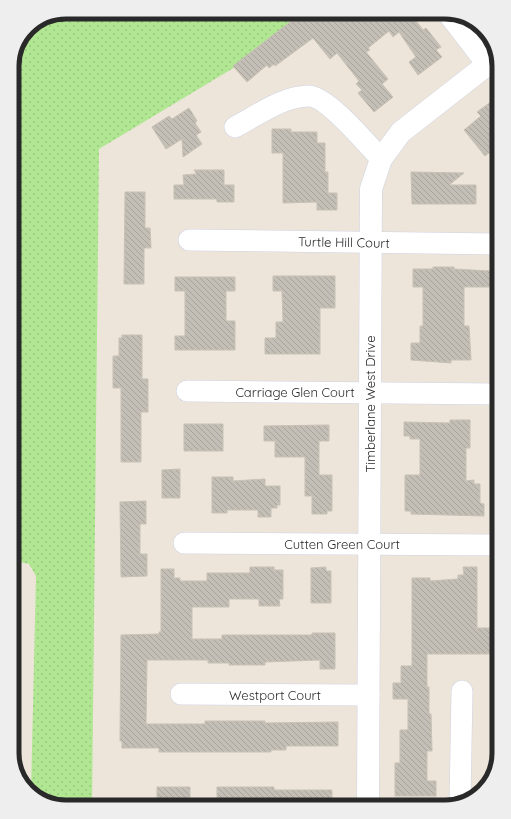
<svg xmlns="http://www.w3.org/2000/svg" width="511" height="819" viewBox="0 0 511 819" font-family="Quicksand,sans-serif">
  <style>
    .grass { fill: url(#grass-dots) }
    .building { fill: url(#building-back-hatch); stroke: #c8c1b4 }
    .lines { fill: none; stroke-linecap: round; stroke-linejoin: round }
    .minor-casing { stroke: #cfd3e3; stroke-width: 22 }
    .tertiary-casing { stroke: #cfd3e3; stroke-width: 23 }
    .minor { stroke: #fff; stroke-width: 21 }
    .tertiary { stroke: #fff; stroke-width: 22 }
    .labels { text-anchor: middle; dominant-baseline: central; stroke-width: 3; stroke-linejoin: round; paint-order: stroke }
    .street-label { font-size: 13px; fill: #292929; stroke: #fff }
    .rim { fill: none; stroke: #292929; stroke-width: 5 }
  </style>
  <defs>
    <pattern id="grass-dots" width="8" height="8" patternUnits="userSpaceOnUse"><rect width="8" height="8" fill="#b1e793"/><path d="M2 2h.1M6 6h.1" fill="none" stroke="#98c67f" stroke-width="1.8" stroke-linecap="round"/></pattern>
    <pattern id="building-back-hatch" width="6" height="6" patternUnits="userSpaceOnUse"><rect width="6" height="6" fill="#c4bfb6"/><path d="M-1 5l2 2M0 0l6 6M5-1l2 2" fill="none" stroke="#a8a49c"/></pattern>
  </defs>
  <rect width="100%" height="100%" fill="#ede4da"/>
  <path class="grass" d="M 66,12 L 308,12 L 255,55 L 99,149 L 92,807 C 72,807 46,809 31,792 L 36,576 L 29,564 L 12,560 L 12,63 L 28,28 Z"/>
  <path class="building" d="M 303,12 L 409,12 L 423,30 L 426,28 L 441,47 L 436,50 L 442,57 L 418,75 L 409,62 L 416,57 L 399,32 L 393,37 L 389,31 L 368,48 L 370,50 L 366,52 L 388,79 L 382,84 L 393,97 L 374,112 L 358,93 L 362,90 L 356,84 L 359,81 L 337,53 L 330,59 L 313,38 L 275,66 L 274,64 L 269,68 L 267,65 L 247,82 L 233,66 Z
    M 499,96 L 499,145 L 485,156 L 464,130 L 481,116 L 477,112 Z
    M 189,108 L 197,121 L 195,123 L 201,132 L 196,135 L 202,144 L 183,157 L 182,139 L 166,149 L 152,127 L 169,116 L 172,119 Z
    M 272,129 L 291,129 L 291,132 L 317,132 L 317,143 L 325,143 L 325,172 L 328,172 L 328,193 L 337,193 L 337,210 L 317,210 L 317,202 L 283,203 L 283,153 L 272,153 Z
    M 194,170 L 224,170 L 224,185 L 234,185 L 234,202 L 217,202 L 217,199 L 174,199 L 174,185 L 184,185 L 183,175 L 197,174 Z
    M 411,172 L 464,173 L 449,185 L 476,185 L 476,204 L 412,204 Z
    M 125,192 L 145,192 L 145,228 L 150,228 L 151,248 L 144,248 L 144,284 L 124,284 Z
    M 433,267 L 454,267 L 454,269 L 490,271 L 490,287 L 464,287 L 464,326 L 469,326 L 471,360 L 451,360 L 451,363 L 411,360 L 411,343 L 420,343 L 420,326 L 423,326 L 423,287 L 413,287 L 413,269 L 433,269 Z
    M 273,276 L 335,276 L 335,308 L 320,308 L 320,354 L 265,354 L 265,338 L 276,338 L 276,322 L 283,322 L 282,291 L 273,291 Z
    M 175,277 L 235,277 L 235,291 L 226,291 L 226,321 L 235,321 L 235,350 L 175,350 L 175,336 L 185,336 L 185,291 L 175,291 Z
    M 122,335 L 142,335 L 142,379 L 148,379 L 148,412 L 141,412 L 141,462 L 121,462 L 121,388 L 113,388 L 113,356 L 119,356 L 119,338 L 122,338 Z
    M 450,420 L 470,420 L 470,448 L 466,448 L 466,481 L 474,480 L 474,484 L 480,484 L 480,503 L 484,504 L 484,516 L 411,514 L 411,511 L 405,511 L 405,475 L 420,475 L 420,439 L 410,439 L 410,436 L 404,436 L 404,422 L 450,423 Z
    M 184,424 L 223,424 L 223,451 L 184,451 Z
    M 329,425 L 329,441 L 319,441 L 319,475 L 332,475 L 332,511 L 327,511 L 327,514 L 312,514 L 312,496 L 305,496 L 305,457 L 275,457 L 275,441 L 264,441 L 264,426 Z
    M 180,469 L 180,498 L 162,498 L 162,470 Z
    M 212,477 L 233,477 L 233,481 L 265,479 L 265,486 L 280,486 L 280,505 L 277,505 L 277,508 L 271,508 L 271,517 L 258,517 L 258,510 L 227,510 L 227,513 L 212,513 Z
    M 146,501 L 146,524 L 140,524 L 140,554 L 147,554 L 147,576 L 121,577 L 120,502 Z
    M 250,567 L 274,567 L 274,570 L 283,570 L 283,599 L 279,599 L 280,606 L 259,606 L 259,599 L 229,599 L 229,607 L 192,607 L 192,639 L 222,639 L 222,635 L 312,635 L 312,633 L 335,633 L 335,669 L 320,669 L 320,660 L 265,662 L 265,665 L 229,665 L 229,663 L 208,663 L 208,660 L 147,660 L 146,724 L 205,724 L 205,721 L 265,721 L 265,723 L 338,722 L 338,746 L 286,746 L 286,750 L 271,750 L 271,752 L 159,752 L 159,748 L 122,748 L 122,741 L 120,741 L 121,635 L 159,634 L 159,632 L 161,632 L 161,569 L 174,569 L 174,578 L 180,578 L 180,581 L 207,581 L 207,573 L 250,573 Z
    M 326,567 L 326,571 L 331,571 L 331,603 L 311,603 L 311,568 Z
    M 463,567 L 477,567 L 477,628 L 499,628 L 499,654 L 427,654 L 427,687 L 429,687 L 429,714 L 431,714 L 432,751 L 427,751 L 427,781 L 436,781 L 436,796 L 395,796 L 395,763 L 400,763 L 400,730 L 408,730 L 408,699 L 393,699 L 393,683 L 401,683 L 401,666 L 412,666 L 412,578 L 430,578 L 430,581 L 458,579 L 458,575 L 464,575 Z
    M 157,787 L 190,787 L 190,807 L 157,807 Z
    M 217,787 L 274,787 L 274,790 L 332,790 L 332,807 L 217,807 Z"/>
  <g class="lines">
    <defs>
      <path id="minor" d="M 447,12 L 487,64
        M 235,127 C 258,115 281,97 308,96 C 326,95 368,145 381,159
        M 189,240 L 499,244
        M 187,391 L 499,394
        M 184,543 L 499,545
        M 181,694 L 369,695
        M 460,803 L 462,691"/>
      <path id="tertiary" d="M 368,807 L 371,189 L 381,159 L 401,132 L 497,57"/>
    </defs>
    <use href="#minor" class="minor-casing"/>
    <use href="#tertiary" class="tertiary-casing"/>
    <use href="#minor" class="minor"/>
    <use href="#tertiary" class="tertiary"/>
  </g>
  <g class="labels">
    <g class="street-label">
      <text transform="translate(344 242) rotate(1)">Turtle Hill Court</text>
      <text x="295" y="392">Carriage Glen Court</text>
      <text transform="translate(370 404) rotate(-90)">Timberlane West Drive</text>
      <text x="342" y="544">Cutten Green Court</text>
      <text x="275" y="695">Westport Court</text>
    </g>
  </g>
  <path d="M0 0H511V819H0ZM66 19H445A47 47 0 0 1 492 66V753A47 47 0 0 1 445 800H66A47 47 0 0 1 19 753V66A47 47 0 0 1 66 19Z" fill="#eee" fill-rule="evenodd"/>
  <path class="rim" d="M66 19H445A47 47 0 0 1 492 66V753A47 47 0 0 1 445 800H66A47 47 0 0 1 19 753V66A47 47 0 0 1 66 19Z"/>
</svg>
